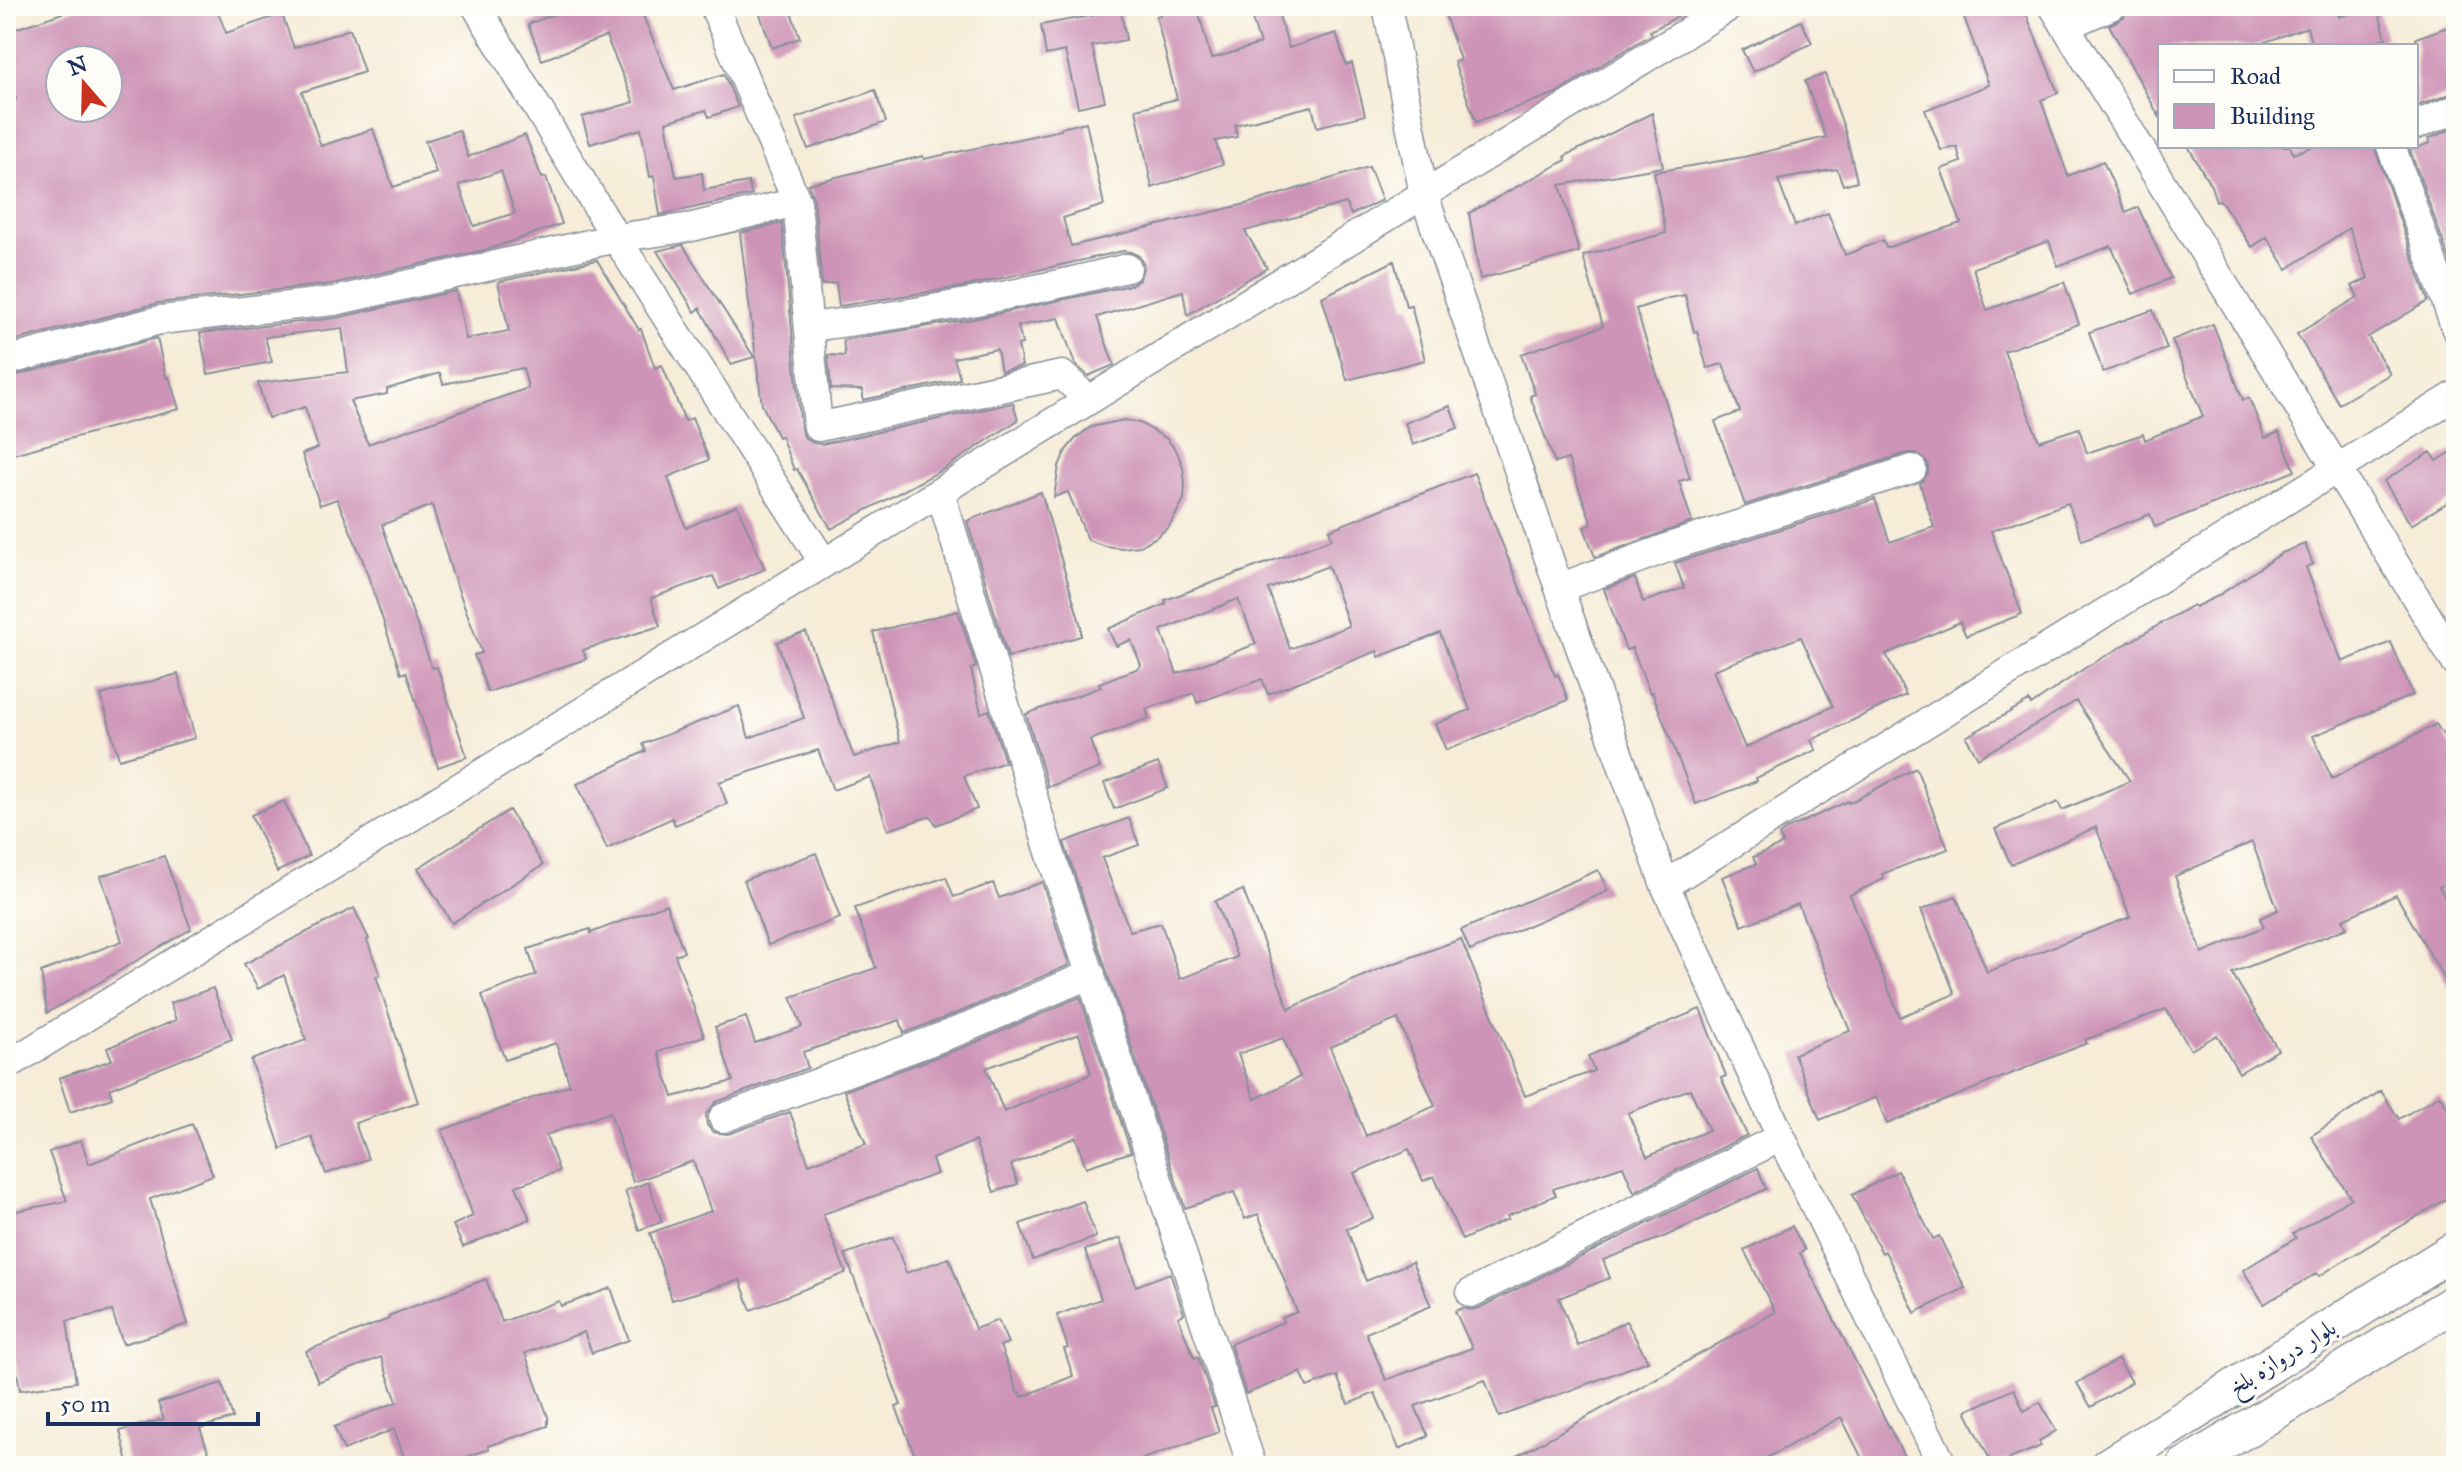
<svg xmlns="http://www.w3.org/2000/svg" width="2462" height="1472" viewBox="0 0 2462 1472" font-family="'IM FELL Great Primer',Amiri,serif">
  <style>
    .building { fill: #ce94b7; fill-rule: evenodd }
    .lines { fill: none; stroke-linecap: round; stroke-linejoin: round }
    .minor-casing { stroke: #888e9a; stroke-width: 31 }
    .major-casing { stroke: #888e9a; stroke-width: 39 }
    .minor { stroke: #fff; stroke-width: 28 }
    .major { stroke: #fff; stroke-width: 36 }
    .labels { text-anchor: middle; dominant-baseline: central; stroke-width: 6; stroke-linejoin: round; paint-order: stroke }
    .street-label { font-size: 24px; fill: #1b2f5e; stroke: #fdfcf7 }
  </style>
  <rect width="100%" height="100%" fill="#fdfcf7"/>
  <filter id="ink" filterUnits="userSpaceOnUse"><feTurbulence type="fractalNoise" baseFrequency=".0125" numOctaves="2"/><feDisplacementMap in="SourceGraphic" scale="16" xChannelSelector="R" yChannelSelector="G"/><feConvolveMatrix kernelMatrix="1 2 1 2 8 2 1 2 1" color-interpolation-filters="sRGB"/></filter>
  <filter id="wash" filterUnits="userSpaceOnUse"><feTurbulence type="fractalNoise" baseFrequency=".006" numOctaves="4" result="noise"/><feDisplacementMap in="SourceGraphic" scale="32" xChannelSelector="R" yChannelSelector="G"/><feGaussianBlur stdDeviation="1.8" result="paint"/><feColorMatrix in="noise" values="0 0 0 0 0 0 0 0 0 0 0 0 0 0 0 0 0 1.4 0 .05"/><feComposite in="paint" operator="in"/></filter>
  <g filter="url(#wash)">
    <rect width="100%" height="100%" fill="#f6ecd7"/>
    <g id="blocks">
      <path class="building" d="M 83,6 L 213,6 L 215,13 L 218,12 L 226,33 L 282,14 L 294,48 L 350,29 L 364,72 L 302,92 L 321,146 L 373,129 L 393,187 L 436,173 L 425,141 L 459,130 L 468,157 L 525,135 L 542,178 L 546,177 L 562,224 L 489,249 L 331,284 L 158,303 L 6,343 L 6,103 L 16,99 L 6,72 L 6,32 ZM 60,60 L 108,60 L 108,108 L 60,108 ZM 501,171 L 515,213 L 474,226 L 459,185 Z
        M 576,6 L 639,6 L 674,90 L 724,74 L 738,107 L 709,117 L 706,110 L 666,122 L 676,177 L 702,173 L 704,190 L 748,182 L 752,195 L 660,215 L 654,176 L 650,177 L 641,129 L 590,144 L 582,117 L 634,102 L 606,36 L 542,60 L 528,24 Z
        M 757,6 L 789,6 L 800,38 L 772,48 Z
        M 1197,6 L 1211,59 L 1260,44 L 1249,10 L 1263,6 L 1276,6 L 1289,48 L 1336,33 L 1346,65 L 1352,63 L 1365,115 L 1317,127 L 1312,106 L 1235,125 L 1237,137 L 1215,141 L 1223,164 L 1152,188 L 1136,109 L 1177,99 L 1156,16 Z
        M 1442,6 L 1698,6 L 1650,31 L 1652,34 L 1554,94 L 1476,122 L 1454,62 L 1460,60 Z
        M 1960,6 L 2023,6 L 2058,93 L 2041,100 L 2068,176 L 2103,161 L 2126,213 L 2138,207 L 2171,278 L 2133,294 L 2111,246 L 2058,266 L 2049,241 L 1973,268 L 1987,310 L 2064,282 L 2079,324 L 2004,351 L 2039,441 L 2079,428 L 2087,453 L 2143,434 L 2145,440 L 2203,416 L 2172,340 L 2213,324 L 2243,400 L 2249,398 L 2265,438 L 2279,432 L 2295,471 L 2155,527 L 2150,514 L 2082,540 L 2068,503 L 1991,531 L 2022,614 L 1966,636 L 1960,622 L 1886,654 L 1906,695 L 1811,740 L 1816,750 L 1756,778 L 1757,781 L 1696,804 L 1652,692 L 1650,693 L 1632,648 L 1626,650 L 1604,589 L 1635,578 L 1643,602 L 1684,588 L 1675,563 L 1875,499 L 1890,542 L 1934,527 L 1920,484 L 1928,473 L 1928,463 L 1916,453 L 1907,453 L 1745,505 L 1715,421 L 1740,412 L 1723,364 L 1707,368 L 1697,331 L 1694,332 L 1685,295 L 1669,298 L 1636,309 L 1690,478 L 1679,481 L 1692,522 L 1595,557 L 1584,527 L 1592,524 L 1568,459 L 1555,463 L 1530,396 L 1535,394 L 1521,354 L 1603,326 L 1583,256 L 1666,233 L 1654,172 L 1744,157 L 1826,137 L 1805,81 L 1825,74 L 1845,131 L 1857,181 L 1843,185 L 1837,169 L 1778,180 L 1795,226 L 1828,213 L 1845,255 L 1883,240 L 1886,248 L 1961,223 L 1941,169 L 1961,162 L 1957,147 L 1941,150 L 1925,110 L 1989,85 ZM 1801,637 L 1833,706 L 1745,748 L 1713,670 Z
        M 2128,6 L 2241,6 L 2244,14 L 2267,6 L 2356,6 L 2356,9 L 2338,15 L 2339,17 L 2377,6 L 2386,38 L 2358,46 L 2312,46 L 2307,27 L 2254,46 L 2160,46 L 2160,118 L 2109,25 L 2124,17 Z
        M 1121,10 L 1126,40 L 1092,46 L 1105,101 L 1078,107 L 1065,51 L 1046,55 L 1041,25 Z
        M 1801,21 L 1812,43 L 1753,72 L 1742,50 Z
        M 2456,24 L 2456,92 L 2417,106 L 2416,38 Z
        M 875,90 L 886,122 L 808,149 L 796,118 Z
        M 1652,113 L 1663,167 L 1560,185 L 1579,252 L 1480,279 L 1469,213 L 1566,160 L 1565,156 Z
        M 1086,122 L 1104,205 L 1063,218 L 1071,246 L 1250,203 L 1369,167 L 1382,200 L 1351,215 L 1346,203 L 1245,231 L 1267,268 L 1187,315 L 1183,291 L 1097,317 L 1114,365 L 1088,376 L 1075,364 L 1059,318 L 1018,326 L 1022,344 L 1018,345 L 1022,366 L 1001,371 L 997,349 L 954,358 L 960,379 L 863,400 L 863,390 L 831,389 L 828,355 L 845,356 L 843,340 L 973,319 L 1131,285 L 1139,280 L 1144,265 L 1139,256 L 1131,252 L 1123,251 L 967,286 L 839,306 L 836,283 L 822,285 L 814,200 L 808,184 L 923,156 L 924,159 L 1061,130 L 1061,128 Z
        M 2456,127 L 2456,278 L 2410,150 L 2430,143 L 2428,139 Z
        M 2188,146 L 2290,146 L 2293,154 L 2313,146 L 2374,146 L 2428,301 L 2368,337 L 2390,374 L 2339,404 L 2297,334 L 2358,297 L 2352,286 L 2368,278 L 2349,228 L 2287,269 L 2267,237 L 2252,247 L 2220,200 L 2216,201 L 2211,186 Z
        M 782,223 L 801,429 L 805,438 L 813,443 L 822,444 L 1013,403 L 1018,420 L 944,469 L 831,529 L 797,469 L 794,470 L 781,436 L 778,437 L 762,405 L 740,233 Z
        M 683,245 L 711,290 L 754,357 L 731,364 L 700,308 L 695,312 L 657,251 Z
        M 597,260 L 639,330 L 641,329 L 655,368 L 662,365 L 685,421 L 692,418 L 709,460 L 668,477 L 686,528 L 737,505 L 765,569 L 719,589 L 713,576 L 651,598 L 660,626 L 583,650 L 586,659 L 488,692 L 474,655 L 482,653 L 452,573 L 432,505 L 382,525 L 432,668 L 437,667 L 467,757 L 438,767 L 406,672 L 401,674 L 362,558 L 337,499 L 320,505 L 302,454 L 318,448 L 305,407 L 268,418 L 258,383 L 348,372 L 342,328 L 265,337 L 272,362 L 208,374 L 200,333 L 336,318 L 456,291 L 466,339 L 509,331 L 498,282 ZM 523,368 L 528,388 L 368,444 L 350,401 L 387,394 L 387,389 L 440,373 L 443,384 Z
        M 1394,261 L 1406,306 L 1411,305 L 1425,360 L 1347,380 L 1322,297 Z
        M 2153,310 L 2167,349 L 2103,372 L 2089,332 Z
        M 157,338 L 166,378 L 169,377 L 179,409 L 6,456 L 6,378 Z
        M 1450,406 L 1458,428 L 1413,445 L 1405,423 Z
        M 1124,420 L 1140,423 L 1167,439 L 1177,452 L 1183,467 L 1185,483 L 1184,499 L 1169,527 L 1155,538 L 1140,546 L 1122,548 L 1105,546 L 1088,540 L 1068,492 L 1054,497 L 1059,466 L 1066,450 L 1077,437 L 1091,427 Z
        M 2456,449 L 2456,497 L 2411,525 L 2384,481 L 2431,452 L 2437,461 Z
        M 1474,473 L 1555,676 L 1558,674 L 1568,700 L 1446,750 L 1435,724 L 1470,710 L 1440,633 L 1379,657 L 1377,651 L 1268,694 L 1262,679 L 1197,703 L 1194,693 L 1146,709 L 1149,718 L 1090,740 L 1100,768 L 1048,787 L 1026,714 L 1101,687 L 1099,683 L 1139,668 L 1141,665 L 1131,640 L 1116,646 L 1108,629 L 1166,604 L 1165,600 L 1332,539 L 1329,530 ZM 1328,566 L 1349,626 L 1290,649 L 1268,589 ZM 1238,599 L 1256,644 L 1177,674 L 1161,630 Z
        M 1041,492 L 1081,626 L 1081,636 L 1008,657 L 967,521 Z
        M 2305,544 L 2313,564 L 2306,567 L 2342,662 L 2391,642 L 2413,695 L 2313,736 L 2332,779 L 2436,724 L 2456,754 L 2456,877 L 2439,887 L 2456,916 L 2456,999 L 2396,895 L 2343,919 L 2347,928 L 2232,973 L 2278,1050 L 2239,1073 L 2217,1035 L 2191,1050 L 2166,1009 L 2085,1040 L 2087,1043 L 1887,1124 L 1876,1097 L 1820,1120 L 1794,1054 L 1850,1031 L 1798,904 L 1742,926 L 1722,877 L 1756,864 L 1753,857 L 1783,844 L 1779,835 L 1787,829 L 1848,801 L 1849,803 L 1916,768 L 1948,849 L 1882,874 L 1884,879 L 1850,895 L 1900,1017 L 1955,994 L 1921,910 L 1956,896 L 1987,972 L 2130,917 L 2096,827 L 2011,865 L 1995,829 L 2058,802 L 2062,810 L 2130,781 L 2076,701 L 1978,758 L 1966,737 L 2029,701 L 2031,705 L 2085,668 L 2193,605 L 2195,607 L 2218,596 L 2282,553 ZM 2252,842 L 2278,910 L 2260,918 L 2264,927 L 2202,953 L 2175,876 Z
        M 958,611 L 976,667 L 971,669 L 981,713 L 989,710 L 1005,762 L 964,776 L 977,809 L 936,825 L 931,816 L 888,830 L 870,777 L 833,790 L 818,750 L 719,782 L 727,804 L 675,825 L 672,818 L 607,849 L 577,784 L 646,751 L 643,744 L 739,706 L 749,738 L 804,718 L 777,642 L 806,632 L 854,757 L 900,742 L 873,632 Z
        M 178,674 L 195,738 L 119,759 L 101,695 Z
        M 1158,763 L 1168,788 L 1114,809 L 1104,783 Z
        M 284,801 L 309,856 L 277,872 L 251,815 Z
        M 509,810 L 543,865 L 452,923 L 418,868 Z
        M 1129,818 L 1139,845 L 1102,858 L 1130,931 L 1161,923 L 1180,979 L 1237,957 L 1215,901 L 1243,890 L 1289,1009 L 1379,969 L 1461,939 L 1525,1096 L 1594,1071 L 1588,1056 L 1700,1009 L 1726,1076 L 1721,1078 L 1747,1135 L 1634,1192 L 1623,1166 L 1553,1189 L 1556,1195 L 1507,1216 L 1508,1219 L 1462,1240 L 1434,1176 L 1423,1181 L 1409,1149 L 1354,1173 L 1373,1218 L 1347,1229 L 1366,1281 L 1412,1262 L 1431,1306 L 1366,1333 L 1386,1380 L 1472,1348 L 1455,1311 L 1463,1308 L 1471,1310 L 1479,1308 L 1758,1168 L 1766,1189 L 1666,1236 L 1603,1260 L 1610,1278 L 1559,1298 L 1578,1346 L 1626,1321 L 1648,1361 L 1499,1417 L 1485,1380 L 1415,1406 L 1428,1436 L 1399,1449 L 1375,1393 L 1348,1404 L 1337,1376 L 1307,1387 L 1301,1372 L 1246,1394 L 1230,1344 L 1283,1322 L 1282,1318 L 1297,1312 L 1258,1214 L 1245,1219 L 1234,1192 L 1185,1208 L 1064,842 ZM 1398,1019 L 1435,1106 L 1366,1136 L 1330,1047 ZM 1283,1038 L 1300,1077 L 1255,1099 L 1238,1054 ZM 1690,1089 L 1709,1130 L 1647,1157 L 1628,1113 Z
        M 816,853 L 840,918 L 768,945 L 744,880 Z
        M 164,856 L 191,929 L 47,1013 L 41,972 L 122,941 L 101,876 Z
        M 1598,870 L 1608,891 L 1470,951 L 1461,930 Z
        M 946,877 L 954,897 L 993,883 L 999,898 L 1042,882 L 1069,965 L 960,1012 L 904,1033 L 900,1020 L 803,1052 L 808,1068 L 716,1102 L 706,1114 L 707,1125 L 713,1132 L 728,1134 L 790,1112 L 809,1164 L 866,1144 L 844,1091 L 972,1044 L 1080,997 L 1131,1152 L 1086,1167 L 1076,1137 L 1011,1165 L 1018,1184 L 994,1192 L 975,1141 L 932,1159 L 937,1174 L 823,1214 L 846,1273 L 751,1310 L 740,1280 L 672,1300 L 650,1233 L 711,1211 L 693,1161 L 633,1182 L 610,1112 L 546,1135 L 559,1171 L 516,1186 L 530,1219 L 463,1247 L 453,1225 L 473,1216 L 442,1130 L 570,1085 L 556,1043 L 505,1060 L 482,995 L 536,975 L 528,949 L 590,929 L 591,933 L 666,904 L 684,952 L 675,955 L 704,1036 L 658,1052 L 673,1097 L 733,1081 L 715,1027 L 746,1017 L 755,1043 L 802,1027 L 791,997 L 876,968 L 855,908 ZM 1079,1034 L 1091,1074 L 1004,1112 L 986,1068 Z
        M 354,908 L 369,939 L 367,940 L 380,975 L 376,976 L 418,1102 L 355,1123 L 368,1159 L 326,1174 L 312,1137 L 281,1149 L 251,1060 L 306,1040 L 284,975 L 258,989 L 244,964 Z
        M 213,988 L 232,1039 L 109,1089 L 112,1098 L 70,1112 L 59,1078 L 112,1060 L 107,1048 L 176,1020 L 170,1003 Z
        M 2381,1091 L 2399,1119 L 2440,1095 L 2456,1121 L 2456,1193 L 2319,1276 L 2317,1273 L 2264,1304 L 2243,1270 L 2296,1238 L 2293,1234 L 2351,1198 L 2311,1136 Z
        M 192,1124 L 213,1175 L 150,1199 L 188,1324 L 123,1344 L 112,1311 L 67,1321 L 76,1382 L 20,1390 L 6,1309 L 6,1213 L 67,1201 L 49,1152 L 81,1140 L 89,1164 Z
        M 1898,1171 L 1933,1239 L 1939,1236 L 1965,1288 L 1915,1313 L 1885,1251 L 1882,1253 L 1852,1195 Z
        M 648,1182 L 662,1222 L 639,1230 L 625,1191 Z
        M 1083,1201 L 1096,1237 L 1033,1260 L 1020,1224 Z
        M 1792,1226 L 1805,1250 L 1800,1253 L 1909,1466 L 1866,1466 L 1841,1417 L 1752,1466 L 1499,1466 L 1775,1312 L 1744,1250 Z
        M 893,1237 L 906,1273 L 949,1258 L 975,1329 L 998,1320 L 1008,1343 L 1000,1346 L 1018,1393 L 1021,1392 L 1022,1397 L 1073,1376 L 1064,1349 L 1068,1348 L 1057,1315 L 1101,1299 L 1085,1250 L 1121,1238 L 1136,1286 L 1170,1273 L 1184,1314 L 1178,1317 L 1194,1358 L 1198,1357 L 1215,1407 L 1211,1408 L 1219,1432 L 1123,1466 L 919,1466 L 896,1407 L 901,1405 L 845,1254 Z
        M 486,1279 L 502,1322 L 559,1301 L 561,1306 L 611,1288 L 629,1340 L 592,1353 L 584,1332 L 525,1353 L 548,1417 L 548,1426 L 488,1446 L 489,1449 L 442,1466 L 407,1466 L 394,1429 L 344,1450 L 334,1427 L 397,1402 L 381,1357 L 318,1382 L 306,1351 L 389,1319 L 388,1316 Z
        M 2118,1359 L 2132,1382 L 2091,1407 L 2077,1383 Z
        M 222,1383 L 233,1418 L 200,1428 L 210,1457 L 184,1466 L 129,1466 L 120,1431 L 164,1419 L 158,1403 Z
        M 2014,1389 L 2024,1411 L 2040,1402 L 2056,1431 L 2039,1441 L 2041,1446 L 1993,1466 L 1966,1411 Z"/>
    </g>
  </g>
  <g filter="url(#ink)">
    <use href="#blocks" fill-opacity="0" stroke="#888e9a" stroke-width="2"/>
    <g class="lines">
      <defs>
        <path id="minor" d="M 476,6 L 616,238 L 824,563
          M 714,6 L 797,202 L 818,427 L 1062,375 L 1089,400
          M 1387,6 L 1424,195 L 1559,588 L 1665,885 L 1781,1137 L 1943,1466
          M 2053,6 L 2456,663
          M 2065,26 L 2111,6
          M 2416,125 L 2456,109
          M 2391,146 L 2456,329
          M 810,327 C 918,314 1023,294 1127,268
          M 6,361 L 160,320 L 334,301 L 616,238 L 692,227 L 797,202
          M 940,492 L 1049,849 L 1252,1466
          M 1559,588 L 1675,545 L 1912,469
          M 1665,885 L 2456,395
          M 6,1066 L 1730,6
          M 723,1118 L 966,1028 L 1091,974
          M 1471,1293 L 1781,1137"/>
        <path id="major" d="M 2108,1466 L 2456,1249
          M 2185,1466 L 2456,1302"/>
      </defs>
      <use href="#minor" class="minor-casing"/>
      <use href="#major" class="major-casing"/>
      <use href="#minor" class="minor"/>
      <use href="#major" class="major"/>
    </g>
  </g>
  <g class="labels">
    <g class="street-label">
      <text transform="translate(2282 1357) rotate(-32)">بلوار دروازه بلخ</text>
    </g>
  </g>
  <rect width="2462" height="1472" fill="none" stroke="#fdfcf7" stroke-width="32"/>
  <rect x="2158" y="44" width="260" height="104" fill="#fdfcf7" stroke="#a3aaba" stroke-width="2"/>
  <rect x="2174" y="70" width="40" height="12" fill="#ffffff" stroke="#a3aaba" stroke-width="2"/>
  <text x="2230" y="84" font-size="24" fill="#1b2f5e">Road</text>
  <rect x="2174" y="104" width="40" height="24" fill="#ce94b7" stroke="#a3aaba" stroke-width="2"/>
  <text x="2230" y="124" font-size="24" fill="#1b2f5e">Building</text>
  <g transform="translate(84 84) rotate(340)"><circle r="38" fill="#fdfcf7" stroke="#a3aaba" stroke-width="2"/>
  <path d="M0-6L14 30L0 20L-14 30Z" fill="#c8321e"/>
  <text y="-12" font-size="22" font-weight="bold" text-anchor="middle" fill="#1b2f5e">N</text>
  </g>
  <path d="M48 1412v12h210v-12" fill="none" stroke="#1b2f5e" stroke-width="4"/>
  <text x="60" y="1412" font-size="24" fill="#1b2f5e" stroke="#fdfcf7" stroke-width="6" paint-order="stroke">50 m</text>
</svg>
